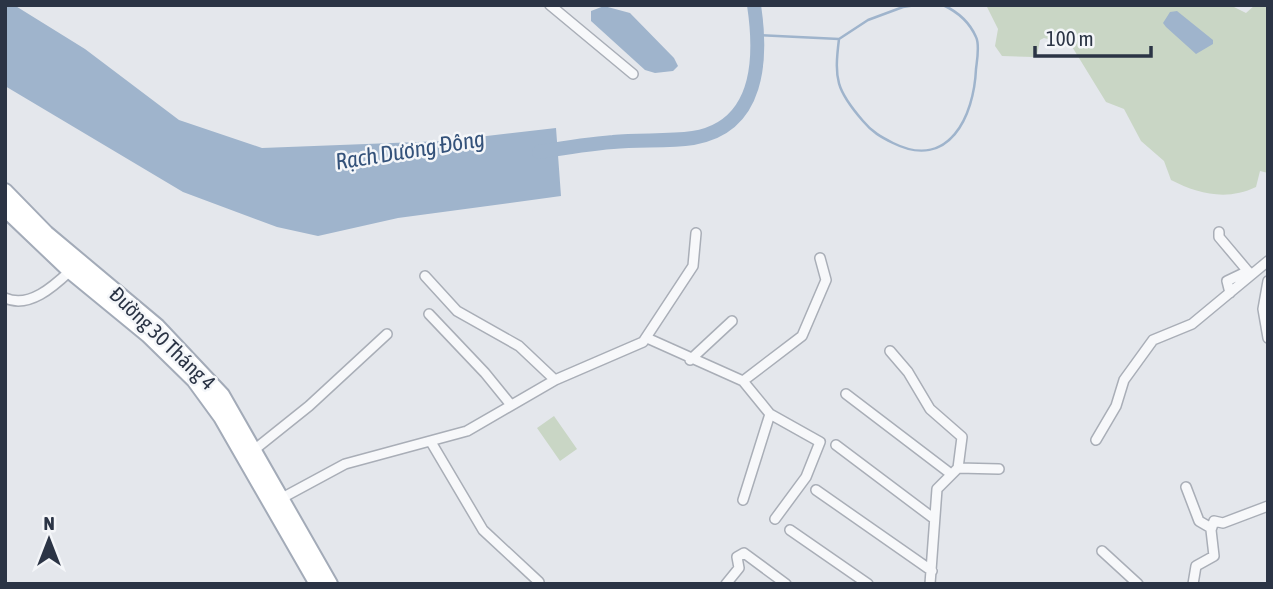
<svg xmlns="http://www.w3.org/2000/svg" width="1273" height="589" viewBox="0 0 1273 589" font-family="'Asap Condensed',sans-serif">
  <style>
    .green { fill: #c9d6c5 }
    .water { fill: #9fb4cc }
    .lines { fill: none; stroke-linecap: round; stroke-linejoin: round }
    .stream { stroke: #9fb4cc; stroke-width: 2.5 }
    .river { stroke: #9fb4cc; stroke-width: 14 }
    .street-casing { stroke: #a9aeb7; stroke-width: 12 }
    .primary-casing { stroke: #a3abb8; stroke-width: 18 }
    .street { stroke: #f7f8fa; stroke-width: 9 }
    .primary { stroke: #fff; stroke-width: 14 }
    .labels { text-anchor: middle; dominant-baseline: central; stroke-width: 5; stroke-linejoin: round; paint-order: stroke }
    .street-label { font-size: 21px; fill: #2b3445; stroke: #f4f6f9 }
    .water-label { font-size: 23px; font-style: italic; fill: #34527a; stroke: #f4f6f9 }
  </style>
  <rect width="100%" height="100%" fill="#e4e7ec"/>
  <path class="green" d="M 986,5 L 1230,5 L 1246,13 L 1255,5 L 1268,5 L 1268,173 L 1260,171 L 1256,187 C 1227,201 1198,194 1171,180 L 1164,161 L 1141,141 L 1124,109 L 1106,102 L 1071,45 L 1044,38 L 1040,40 L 1037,55 L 1034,57 L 1002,56 L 995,46 L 998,29 Z
    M 554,416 L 577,449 L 560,461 L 537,428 Z"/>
  <path class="water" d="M 5,5 L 14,5 L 85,49 L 179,120 L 262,148 L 444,141 L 556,128 L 561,196 L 398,218 L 318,236 L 277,227 L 183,192 L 5,86 Z
    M 604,6 L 630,13 L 674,58 L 678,66 L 673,71 L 655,73 L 645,70 L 591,21 L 591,11 Z
    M 1177,11 L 1213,40 L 1213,44 L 1196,54 L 1166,27 L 1163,23 L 1170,12 Z"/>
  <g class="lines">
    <path class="stream" d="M 758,35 L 839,39 L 868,20 L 903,7 L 916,5
      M 839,39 C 834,79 836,90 863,121 C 872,132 881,137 893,143 C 949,171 974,116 976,69 C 977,60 980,45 976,37 C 969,21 958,12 943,5"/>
    <path class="river" d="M 539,152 C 563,148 588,144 613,142 C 639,139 666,142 693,138 C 760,127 762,58 754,5"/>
    <defs>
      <path id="street" d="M 550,5 L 633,74
        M 1219,232 L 1219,237 L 1251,275
        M 425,276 L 457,311 L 519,346 L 555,380
        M 1268,281 L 1263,309 L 1268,338
        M 1230,293 L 1227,281 L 1248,271
        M 5,298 C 29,309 54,286 70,271
        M 429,314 L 485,373 L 511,405
        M 647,338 L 743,381 L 770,414 L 820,442 L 806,477 L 775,519
        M 890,351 L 908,372 L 930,409 L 962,437 L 958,468 L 937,489 L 930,584
        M 690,360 L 732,321
        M 743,381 L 802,336 L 826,280 L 820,258
        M 846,394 L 951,474
        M 1096,440 L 1116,406 L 1124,380 L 1153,340 L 1192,324 L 1268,261
        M 431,442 L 483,530 L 539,582
        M 836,445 L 933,518
        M 254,450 L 309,406 L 387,334
        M 958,468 L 999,469
        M 1186,487 L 1199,521 L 1211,528
        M 816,490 L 932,571
        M 282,498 L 345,464 L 467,431 L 555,380 L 643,342 L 693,266 L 696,233
        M 743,500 L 770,414
        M 790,530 L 868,584
        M 1102,551 L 1138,584
        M 726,584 L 739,568 L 737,557 L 744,553 L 786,584
        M 1193,584 L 1196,566 L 1214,556 L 1211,530 L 1214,521 L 1223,523 L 1268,506"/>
      <path id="primary" d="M 5,191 L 46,233 L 157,326 L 222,395 L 330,584
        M 5,209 L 70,271 L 148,335 L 194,380 L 221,417 L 317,584"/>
    </defs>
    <use href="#street" class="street-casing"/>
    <use href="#primary" class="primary-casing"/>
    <use href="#street" class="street"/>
    <use href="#primary" class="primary"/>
  </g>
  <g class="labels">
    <g class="street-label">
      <text transform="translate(163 338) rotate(44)">Đường 30 Tháng 4</text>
    </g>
    <g class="water-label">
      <text transform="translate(410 150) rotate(-9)">Rạch Dương Đông</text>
    </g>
  </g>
  <rect width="1273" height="589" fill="none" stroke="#2b3445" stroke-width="14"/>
  <g transform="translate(49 540)" stroke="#f4f6f9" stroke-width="5" paint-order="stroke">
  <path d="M0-5L12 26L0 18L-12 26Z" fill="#2b3445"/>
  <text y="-10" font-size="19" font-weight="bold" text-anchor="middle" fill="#2b3445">N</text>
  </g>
  <path d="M1035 46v10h116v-10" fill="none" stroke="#2b3445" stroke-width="3.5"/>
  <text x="1046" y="46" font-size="21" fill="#2b3445" stroke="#f4f6f9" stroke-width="5" paint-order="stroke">100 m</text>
</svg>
